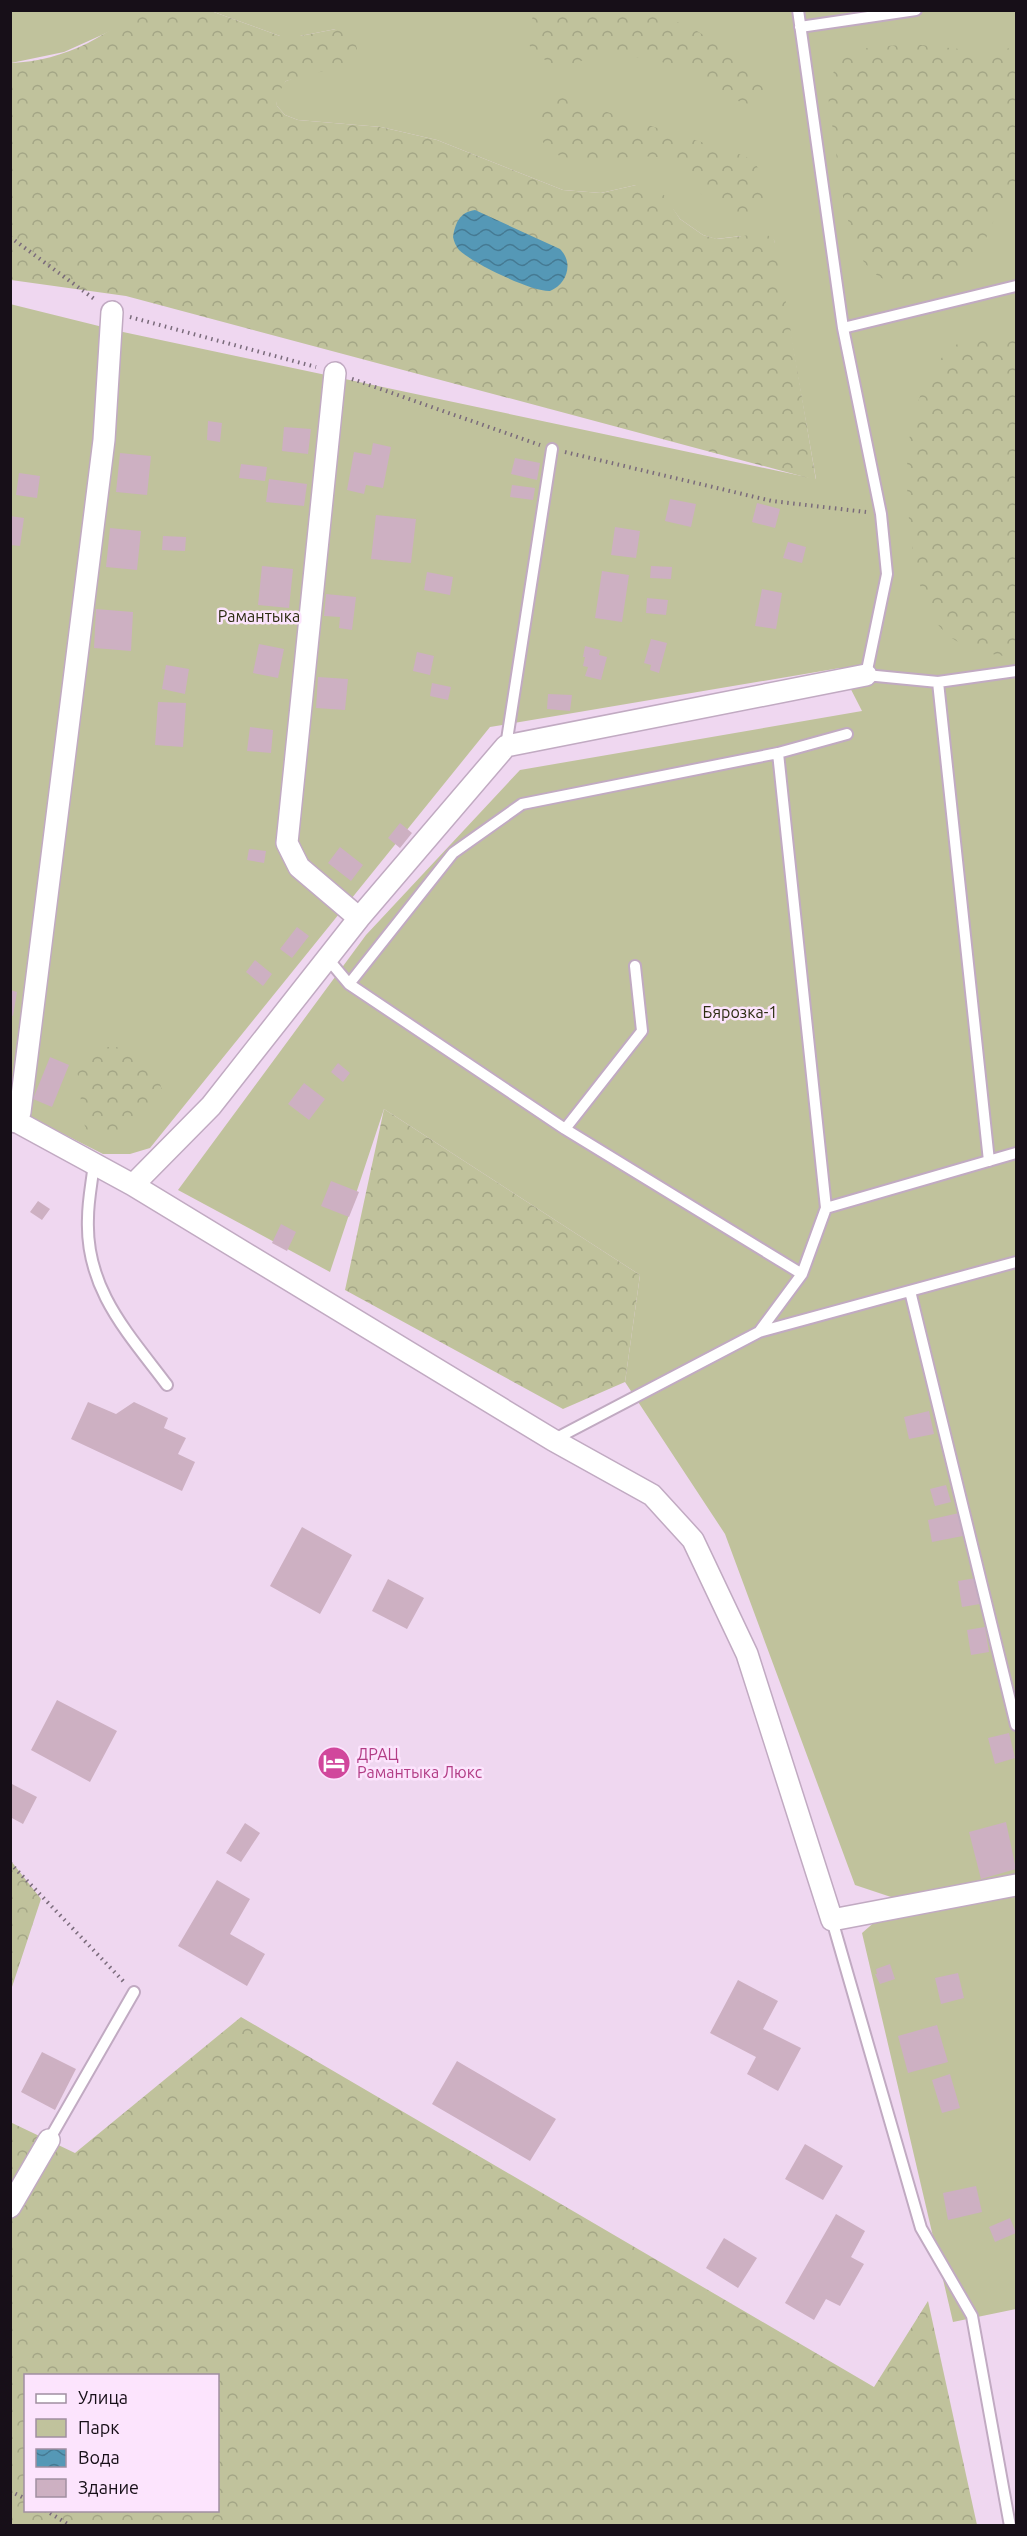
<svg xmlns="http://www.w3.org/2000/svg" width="1027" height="2536" viewBox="0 0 1027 2536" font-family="Ubuntu,sans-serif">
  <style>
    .green { fill: #c0c29c }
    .forest { fill: url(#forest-crowns); fill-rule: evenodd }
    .water { fill: url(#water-waves) }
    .building { fill: #cdb0c2 }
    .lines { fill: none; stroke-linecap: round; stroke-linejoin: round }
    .lane-casing { stroke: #c1aac2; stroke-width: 14 }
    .street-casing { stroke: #c1aac2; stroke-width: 24 }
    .path { stroke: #7a6b7b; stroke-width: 4; stroke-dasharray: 1.5 4.5; stroke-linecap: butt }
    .lane { stroke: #fff; stroke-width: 10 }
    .street { stroke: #fff; stroke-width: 21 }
    .labels { text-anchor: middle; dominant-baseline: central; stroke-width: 5; stroke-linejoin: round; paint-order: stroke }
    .park-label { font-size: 16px; fill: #2c2c11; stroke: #fce4fd }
    .hotel-label { font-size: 16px; fill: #b23c85; stroke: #fce4fd; text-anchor: start }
  </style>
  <defs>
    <pattern id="forest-crowns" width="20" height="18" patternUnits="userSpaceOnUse" patternTransform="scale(1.5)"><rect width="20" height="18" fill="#c0c29c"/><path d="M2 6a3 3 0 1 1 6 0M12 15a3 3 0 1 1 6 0" fill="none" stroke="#a4a686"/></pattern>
    <pattern id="water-waves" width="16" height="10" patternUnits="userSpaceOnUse" patternTransform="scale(1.5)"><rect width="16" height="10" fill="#5598b6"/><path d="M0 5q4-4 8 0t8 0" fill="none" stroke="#457a93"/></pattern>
  </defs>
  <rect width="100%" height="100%" fill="#efd7f0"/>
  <path class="green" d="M 10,11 L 155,11 L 64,52 L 11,63 Z
    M 211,11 L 1016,11 L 1016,2309 L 953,2322 L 862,1933 L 900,1900 L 855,1885 L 725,1534 L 625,1382 L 640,1275 L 384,1109 L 330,1272 L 178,1190 L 366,935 L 520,770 L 862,711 L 840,668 L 490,727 L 150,1148 L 130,1154 L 103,1154 L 20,1112 L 11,1102 L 10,304 L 123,332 L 816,479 L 774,240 L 741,236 L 716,239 L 703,235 L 680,219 L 673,209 L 636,185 L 601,193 L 563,190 L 437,140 L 381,127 L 298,120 L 285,115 L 277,106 L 275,97 L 279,89 L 286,81 L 297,77 L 336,29 L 300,36 L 280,36 Z"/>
  <path class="forest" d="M 155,11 L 211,11 L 280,36 L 300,36 L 336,29 L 353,34 L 357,49 L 354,56 L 342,66 L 286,81 L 276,97 L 277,106 L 285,115 L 298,120 L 381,127 L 437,140 L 563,190 L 601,193 L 636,185 L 649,185 L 665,196 L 680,219 L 703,235 L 717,239 L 765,233 L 774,240 L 777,250 L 816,480 L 126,296 L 11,280 L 11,63 C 37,62 64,55 88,43 C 110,31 130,17 155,11 Z
    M 536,11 L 588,11 L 604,15 L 635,11 L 652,12 L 673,20 L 697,31 L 764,73 L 770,88 L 768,95 C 748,121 719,85 701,76 C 673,62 629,53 598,57 C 584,59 571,65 558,68 L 531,51 C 527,35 528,25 536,11 Z
    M 911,44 L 989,52 L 1016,47 L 1016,194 C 990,207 990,245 970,265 C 955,279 936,285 916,286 C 895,287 876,279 864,262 C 843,233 835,136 828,97 C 834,41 865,49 911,44 Z
    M 557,96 L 745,156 C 774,175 780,215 737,213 C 700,211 690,166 661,158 C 627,149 530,186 540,115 C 542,104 548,100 557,96 Z
    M 988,333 L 1016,334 L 1016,657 C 986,655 955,648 936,622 C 910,587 902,478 910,435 C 914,406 928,369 950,349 C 961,340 975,337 988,333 Z
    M 102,1047 C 141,1046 151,1052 162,1090 C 148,1115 134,1126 111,1141 L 87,1131 L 80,1114 L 81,1090 L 77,1072 L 84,1058 Z
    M 384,1109 L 640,1275 L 625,1382 L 563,1409 L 345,1290 Z
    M 11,1861 L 41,1899 L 11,1990 Z
    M 241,2017 L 874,2387 L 928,2301 L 977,2525 L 11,2525 L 10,2122 L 75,2153 ZM 26,2376 L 218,2376 L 218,2510 L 26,2510 Z"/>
  <path class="water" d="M 475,210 L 560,249 C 574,263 567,284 550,291 C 532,292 472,263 459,250 C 456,246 454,242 453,237 C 455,223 460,212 475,210 Z"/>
  <path class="building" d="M 208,421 L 222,423 L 220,442 L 207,440 Z
    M 284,427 L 311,429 L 308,454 L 282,451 Z
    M 373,443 L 391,447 L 383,488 L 366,485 L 364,494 L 347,490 L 354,452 L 371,455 Z
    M 120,453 L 151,456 L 147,495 L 116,492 Z
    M 515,458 L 540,463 L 537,480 L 511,474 Z
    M 241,464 L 267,467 L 265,481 L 239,478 Z
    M 19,473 L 40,476 L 37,498 L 16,495 Z
    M 269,479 L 307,484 L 304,506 L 266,502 Z
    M 512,485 L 535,488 L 533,500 L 510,497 Z
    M 670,499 L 696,504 L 691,527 L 665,521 Z
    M 757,503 L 780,509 L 775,528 L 752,522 Z
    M 376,515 L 416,519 L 411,563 L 371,559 Z
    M 10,516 L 24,518 L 20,546 L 10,545 Z
    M 615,527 L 640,531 L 636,558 L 611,555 Z
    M 110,528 L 141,531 L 137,570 L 106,567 Z
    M 163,536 L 186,537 L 185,551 L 162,550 Z
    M 788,542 L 806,547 L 802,563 L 783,558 Z
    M 262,566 L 293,569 L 289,608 L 258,605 Z
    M 651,566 L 672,567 L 671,579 L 650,578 Z
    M 602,571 L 629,575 L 622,622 L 595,618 Z
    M 427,572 L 453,577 L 450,595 L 424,590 Z
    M 762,589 L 782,593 L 776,629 L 755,626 Z
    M 326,594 L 356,597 L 352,630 L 339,628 L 340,617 L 324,616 Z
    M 647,598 L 668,600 L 666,615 L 646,613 Z
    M 96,609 L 133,612 L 131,651 L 94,648 Z
    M 651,639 L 667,643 L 659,673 L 650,670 L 651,665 L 644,663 Z
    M 259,644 L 284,649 L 278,678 L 253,673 Z
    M 585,646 L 600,650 L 599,655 L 607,657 L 601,680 L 585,676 L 588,667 L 583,666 L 585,657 L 583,657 Z
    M 417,652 L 434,656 L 430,675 L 413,671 Z
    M 166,665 L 189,669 L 185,694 L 162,689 Z
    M 318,677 L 348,679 L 345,710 L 316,708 Z
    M 432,683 L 451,687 L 448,700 L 430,696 Z
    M 548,694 L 572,695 L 570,711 L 547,709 Z
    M 158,702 L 186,703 L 183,747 L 155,745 Z
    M 250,727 L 273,730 L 271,753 L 247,751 Z
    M 400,823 L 412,833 L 400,848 L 388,838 Z
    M 340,847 L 363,865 L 351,881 L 328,863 Z
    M 249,849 L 266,851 L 264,863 L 247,860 Z
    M 297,927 L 309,936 L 292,958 L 280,949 Z
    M 255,960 L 272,974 L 263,986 L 246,972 Z
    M 10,990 L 17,992 L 13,1016 L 10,1015 Z
    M 50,1057 L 69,1065 L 52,1107 L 33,1099 Z
    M 338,1063 L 350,1073 L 343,1082 L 331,1072 Z
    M 304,1083 L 325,1099 L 309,1120 L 288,1104 Z
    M 331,1181 L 359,1192 L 349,1217 L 321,1206 Z
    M 38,1201 L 50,1209 L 42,1220 L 30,1212 Z
    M 281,1224 L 296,1232 L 287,1251 L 272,1243 Z
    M 88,1402 L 116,1414 L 134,1402 L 168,1418 L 164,1428 L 186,1438 L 178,1454 L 195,1462 L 182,1491 L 71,1439 Z
    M 929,1411 L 934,1434 L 909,1439 L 904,1417 Z
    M 946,1485 L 951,1502 L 935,1506 L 930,1489 Z
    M 959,1513 L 963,1536 L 932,1542 L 928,1520 Z
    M 302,1527 L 352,1555 L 320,1614 L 270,1586 Z
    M 976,1578 L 980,1604 L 962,1607 L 958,1581 Z
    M 388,1579 L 424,1598 L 407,1629 L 372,1611 Z
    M 985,1627 L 989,1652 L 971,1655 L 967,1630 Z
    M 57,1700 L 117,1731 L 90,1782 L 31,1750 Z
    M 1009,1733 L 1015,1758 L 995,1764 L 988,1738 Z
    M 10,1783 L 37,1797 L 23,1824 L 10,1817 Z
    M 1006,1822 L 1016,1869 L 981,1879 L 969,1832 Z
    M 245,1823 L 260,1833 L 241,1862 L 226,1853 Z
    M 217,1880 L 250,1899 L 230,1934 L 265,1954 L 247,1986 L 178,1946 Z
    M 890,1964 L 895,1979 L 880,1984 L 875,1974 L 877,1974 L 876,1969 Z
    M 958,1973 L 964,1998 L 941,2004 L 935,1978 Z
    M 738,1980 L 778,2001 L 763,2029 L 801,2048 L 778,2091 L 747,2074 L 756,2057 L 710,2033 Z
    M 937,2025 L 948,2062 L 908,2073 L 898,2036 Z
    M 42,2052 L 76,2069 L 55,2110 L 21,2092 Z
    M 457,2061 L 556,2119 L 530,2161 L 432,2104 Z
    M 950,2074 L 960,2108 L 942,2113 L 932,2080 Z
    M 805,2144 L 843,2166 L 823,2200 L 785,2179 Z
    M 976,2186 L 982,2212 L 948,2220 L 943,2193 Z
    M 836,2214 L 865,2231 L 851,2257 L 864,2264 L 840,2306 L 826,2299 L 814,2320 L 785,2303 Z
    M 1010,2218 L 1016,2233 L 995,2242 L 989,2227 Z
    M 724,2238 L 757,2258 L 738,2288 L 706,2268 Z"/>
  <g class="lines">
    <defs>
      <path id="lane" d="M 798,10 L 843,328 L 881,514 L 887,574 L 866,675 L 938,682 L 1016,671
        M 800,27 L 916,10
        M 843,328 L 1016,286
        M 938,682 L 989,1161
        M 506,746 L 552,449
        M 328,959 L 349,984 L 565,1129 L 802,1274
        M 349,984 L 453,853 L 522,804 L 778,753 L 847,734
        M 565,1129 L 642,1031 L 635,966
        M 94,1163 C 92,1182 88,1200 88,1218 C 85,1289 128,1333 167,1385
        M 826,1208 L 1016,1153
        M 910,1291 L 1016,1725
        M 759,1332 L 802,1274 L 826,1208 L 778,753
        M 553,1440 L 759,1332 L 1016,1262
        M 832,1920 L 921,2228 L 972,2316 L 1010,2526
        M 49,2140 L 134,1992"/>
      <path id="street" d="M 335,373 L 287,843 L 299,867 L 359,918
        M 10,1118 L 133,1185 L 553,1440 L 652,1495 L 693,1540 L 747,1654 L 832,1920 L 1016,1885
        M 16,1122 L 20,1112 L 104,440 L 112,312
        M 133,1185 L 211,1106 L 359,918 L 506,746 L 866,675
        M 10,2207 L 49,2140"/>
    </defs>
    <use href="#lane" class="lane-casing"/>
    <use href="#street" class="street-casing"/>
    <path class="path" d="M 10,237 L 97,301
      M 130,317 L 316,367
      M 352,379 L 540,445
      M 565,452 L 772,501 L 866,512
      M 10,1863 L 125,1983
      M 10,2491 L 26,2499
      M 45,2510 L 71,2526"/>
    <use href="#lane" class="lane"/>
    <use href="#street" class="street"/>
  </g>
  <defs>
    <symbol id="hotel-disc" viewBox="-11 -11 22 22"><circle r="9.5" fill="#d1479c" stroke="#fce4fd"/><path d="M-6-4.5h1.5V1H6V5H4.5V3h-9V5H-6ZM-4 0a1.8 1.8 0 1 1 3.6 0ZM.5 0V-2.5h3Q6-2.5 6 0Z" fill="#fff"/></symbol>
  </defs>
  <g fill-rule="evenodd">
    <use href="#hotel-disc" x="315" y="1744" width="38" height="38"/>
  </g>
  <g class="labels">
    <g class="park-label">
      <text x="259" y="616">Рамантыка</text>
      <text x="740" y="1012">Бярозка-1</text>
    </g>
    <g class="hotel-label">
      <text x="357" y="1754">ДРАЦ<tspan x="357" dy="18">Рамантыка Люкс</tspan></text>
    </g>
  </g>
  <rect width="1027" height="2536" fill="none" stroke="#170f18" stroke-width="24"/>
  <rect x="24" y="2374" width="195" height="138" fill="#fce4fd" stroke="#a08fa1" stroke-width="1.5"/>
  <rect x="36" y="2394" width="30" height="9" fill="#ffffff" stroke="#a08fa1" stroke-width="1.5"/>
  <text x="78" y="2404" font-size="18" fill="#170f18">Улица</text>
  <rect x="36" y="2419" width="30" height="18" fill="#c0c29c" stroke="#a08fa1" stroke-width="1.5"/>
  <text x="78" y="2434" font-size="18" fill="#170f18">Парк</text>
  <rect x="36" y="2449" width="30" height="18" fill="url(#water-waves)" stroke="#a08fa1" stroke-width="1.5"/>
  <text x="78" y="2464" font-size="18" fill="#170f18">Вода</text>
  <rect x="36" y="2479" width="30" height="18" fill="#cdb0c2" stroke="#a08fa1" stroke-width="1.5"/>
  <text x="78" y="2494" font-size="18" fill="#170f18">Здание</text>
</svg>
